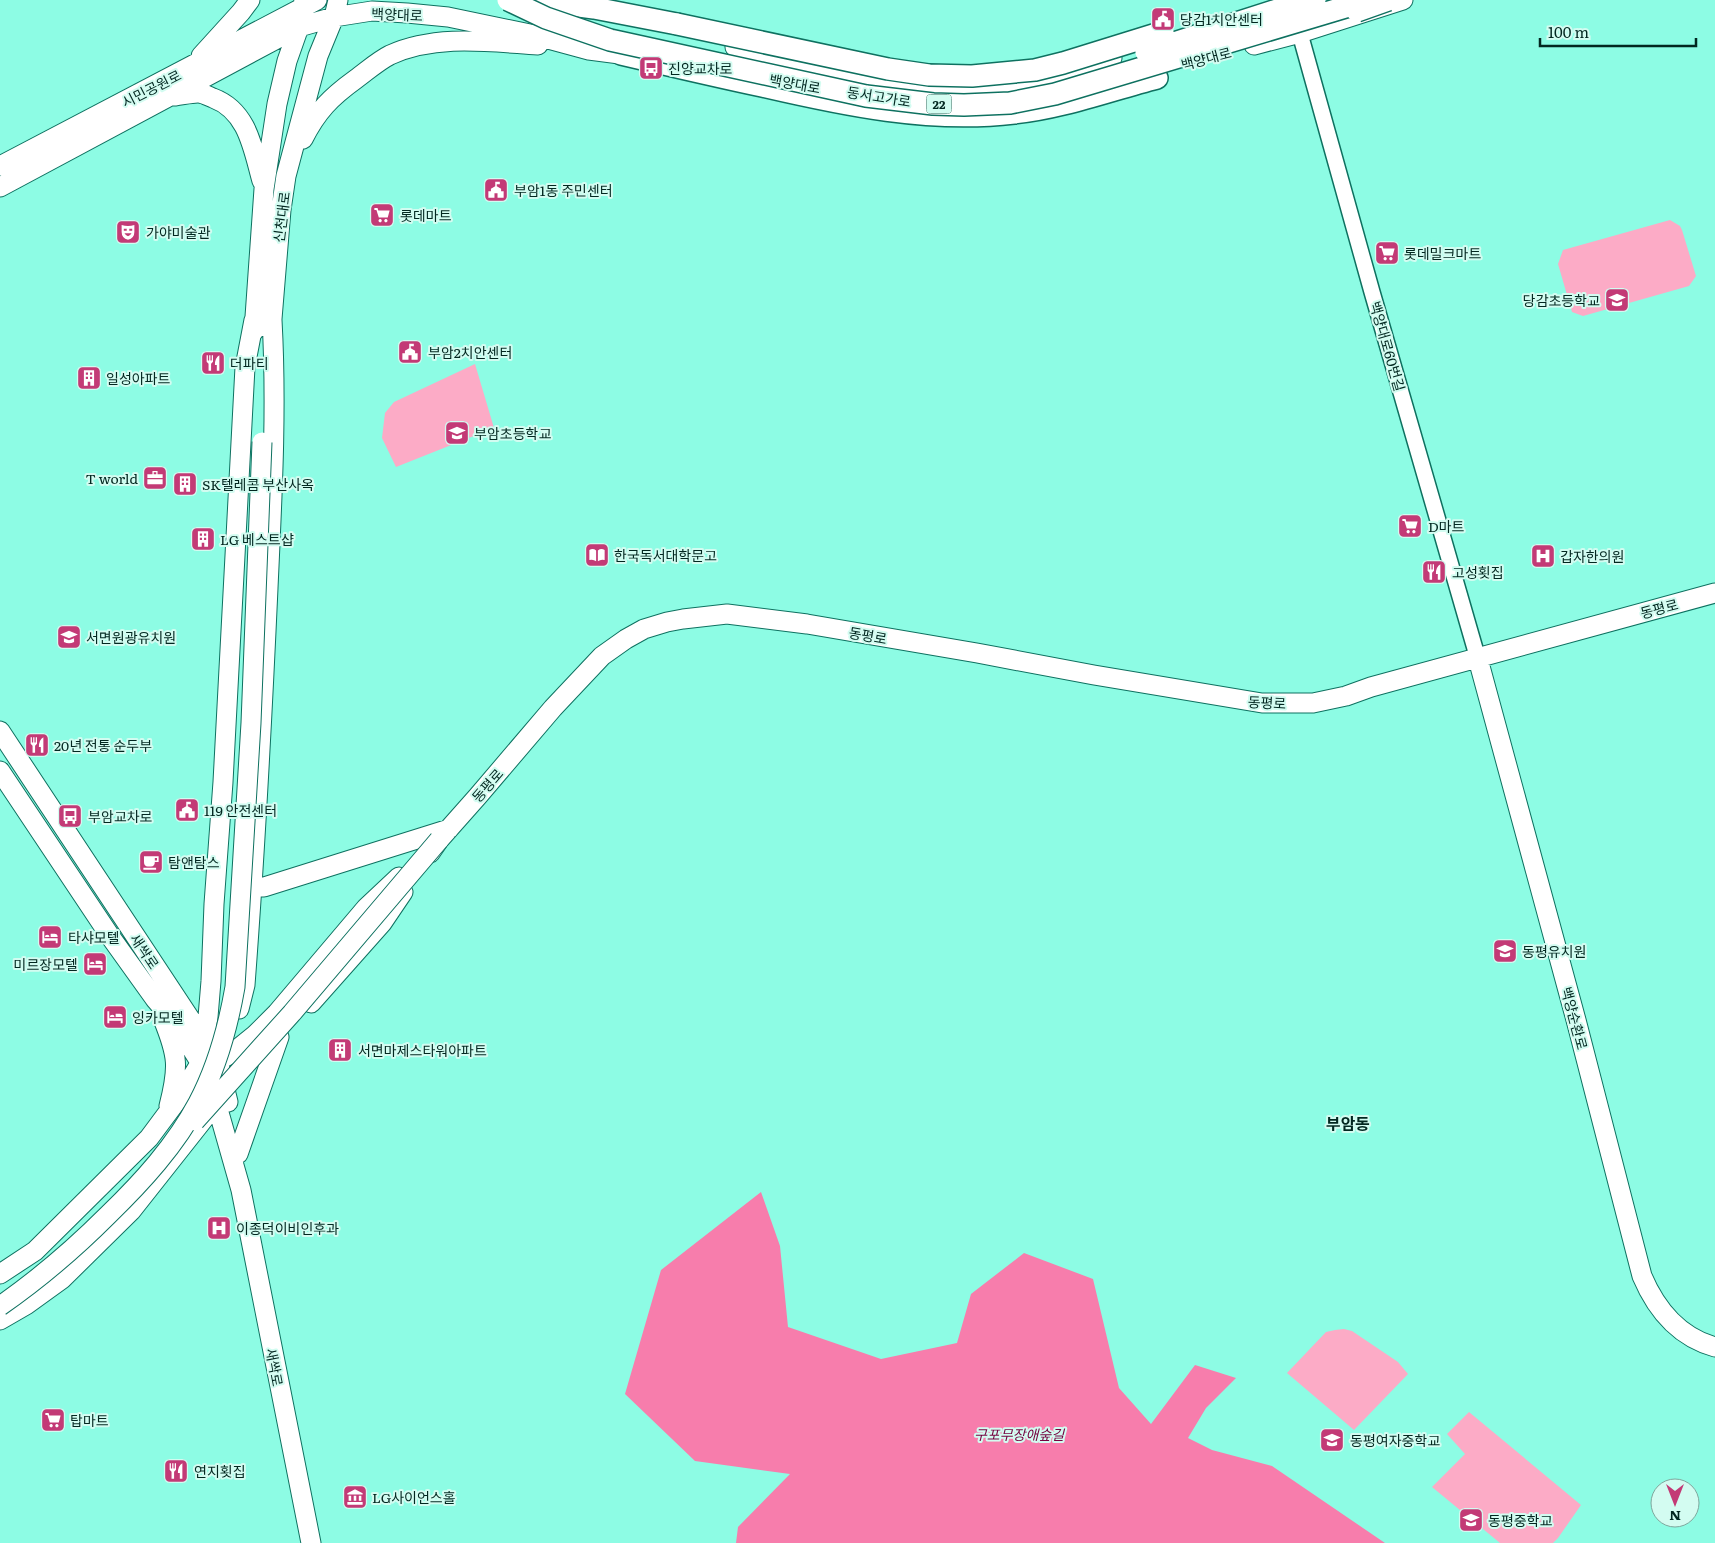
<svg xmlns="http://www.w3.org/2000/svg" width="1715" height="1543" viewBox="0 0 1715 1543" font-family="Literata,'Noto Sans KR',serif">
  <style>
    .green { fill: #fcabc6 }
    .forest { fill: #f77dac }
    .lines { fill: none; stroke-linecap: round; stroke-linejoin: round }
    .minor-casing { stroke: #0e7160; stroke-width: 18 }
    .major-casing { stroke: #0e7160; stroke-width: 21 }
    .highway-casing { stroke: #0e7160; stroke-width: 24 }
    .minor { stroke: #fff; stroke-width: 15 }
    .major { stroke: #fff; stroke-width: 19 }
    .highway { stroke: #fff; stroke-width: 21 }
    .major-bridge-casing { stroke: #0e7160; stroke-width: 21; stroke-linecap: butt }
    .highway-bridge-casing { stroke: #0e7160; stroke-width: 24; stroke-linecap: butt }
    .major-bridge { stroke: #fff; stroke-width: 19 }
    .highway-bridge { stroke: #fff; stroke-width: 21 }
    .labels { text-anchor: middle; dominant-baseline: central; stroke-width: 4; stroke-linejoin: round; paint-order: stroke }
    .shield { fill: #d3fcf1; stroke: #41675f; stroke-width: 1 }
    .shield-label { font-size: 12px; font-weight: bold; fill: #022720 }
    .street-label { font-size: 14px; fill: #022720; stroke: #d3fcf1 }
    .poi-label { font-size: 14px; fill: #022720; stroke: #d3fcf1; text-anchor: start }
    .park-label { font-size: 14px; font-style: italic; fill: #75013f; stroke: #d3fcf1 }
    .quarter-label { font-size: 16px; font-weight: bold; fill: #022720; stroke: #d3fcf1 }
  </style>
  <rect width="100%" height="100%" fill="#8dfce4"/>
  <path class="green" d="M 1670,220 L 1680,226 L 1682,230 L 1696,276 L 1689,286 L 1583,316 L 1572,312 L 1558,264 L 1563,250 Z
    M 475,364 L 494,428 L 396,467 L 382,438 L 385,413 L 394,402 Z
    M 1344,1329 L 1352,1331 L 1398,1362 L 1408,1374 L 1354,1430 L 1287,1373 L 1326,1332 L 1335,1330 Z
    M 1469,1412 L 1581,1505 L 1558,1538 L 1553,1543 L 1500,1543 L 1432,1487 L 1465,1454 L 1447,1434 Z"/>
  <path class="forest" d="M 761,1192 L 780,1246 L 788,1327 L 881,1359 L 957,1343 L 971,1294 L 1024,1253 L 1093,1279 L 1119,1388 L 1151,1424 L 1195,1365 L 1236,1378 L 1206,1408 L 1188,1438 L 1212,1450 L 1272,1466 L 1385,1543 L 736,1543 L 738,1527 L 790,1474 L 695,1461 L 625,1394 L 661,1270 Z"/>
  <g class="lines">
    <defs>
      <path id="minor" d="M 1297,23 L 1372,292 L 1478,659"/>
      <path id="major" d="M 1254,45 L 1300,33 L 1403,0
        M 735,47 C 767,54 799,61 832,68 C 899,82 963,94 1032,81 C 1059,76 1085,67 1112,58
        M 201,56 L 241,12 L 250,0
        M 175,96 C 183,95 191,93 198,93 C 203,93 208,96 213,98 C 248,111 253,149 262,181
        M 303,139 C 317,111 331,97 356,79 C 367,71 378,61 390,55 C 436,34 490,42 538,45
        M 0,166 L 317,0
        M 0,187 L 299,27 L 334,17 L 372,11 L 407,13 L 448,17 L 530,34 L 589,50 L 635,56
        M 254,331 L 264,189 L 277,104 L 287,61 L 299,27 L 304,0
        M 271,331 L 281,210 L 286,176 L 318,56 L 334,17 L 338,0
        M 1478,659 L 1576,1020 L 1642,1276 C 1656,1309 1679,1337 1715,1347
        M 0,731 L 218,1061 L 228,1102
        M 0,771 L 112,939 L 155,999 L 175,1022 L 203,1067
        M 430,853 L 439,840 L 478,796 L 553,708 L 602,656 L 626,639 L 644,629 L 667,622 L 683,619 L 727,614 L 807,624 L 977,653 L 1094,675 L 1262,703 L 1313,703 L 1346,696 L 1371,687 L 1715,593
        M 252,887 L 264,887 L 449,829
        M 311,1003 L 382,923 L 403,892
        M 239,1009 L 245,985 C 255,853 262,721 268,588 C 272,499 277,409 272,320
        M 163,1019 C 178,1056 179,1067 169,1106
        M 207,1062 L 218,1061 L 234,1052 L 255,1035 L 277,1013 L 366,908 L 399,877
        M 214,1095 L 241,1190 L 311,1543
        M 238,1154 L 279,1037
        M 0,1274 L 35,1251 L 149,1138 L 181,1095 L 201,1062 L 208,1017 L 211,981 L 214,904 L 223,782 L 245,367 L 254,320
        M 0,1320 L 26,1305 L 62,1279 L 131,1211 L 210,1111"/>
      <path id="highway" d="M 534,0 L 594,8 L 677,24
        M 621,54 C 668,65 715,76 762,86 C 844,105 929,123 1014,113 C 1063,108 1110,90 1157,78"/>
    </defs>
    <use href="#minor" class="minor-casing"/>
    <use href="#major" class="major-casing"/>
    <use href="#highway" class="highway-casing"/>
    <use href="#minor" class="minor"/>
    <use href="#major" class="major"/>
    <use href="#highway" class="highway"/>
    <defs>
      <path id="major-bridge" d="M 195,1121 L 292,1013 L 439,840
        M 0,1306 C 39,1279 74,1249 108,1215 C 142,1182 175,1146 198,1103 C 217,1067 228,1027 235,987 L 251,723 L 262,442"/>
      <path id="highway-bridge" d="M 508,0 L 546,18 L 610,40 L 866,96 L 933,104 L 964,105 L 1010,103 L 1055,94 L 1369,0
        M 1357,11 L 1388,0
        M 677,24 L 888,69 L 929,75 L 972,76 L 1035,70 L 1063,63 L 1163,32
        M 1146,52 L 1277,10 L 1315,0"/>
    </defs>
    <use href="#major-bridge" class="major-bridge-casing"/>
    <use href="#highway-bridge" class="highway-bridge-casing"/>
    <use href="#major-bridge" class="major-bridge"/>
    <use href="#highway-bridge" class="highway-bridge"/>
  </g>
  <defs>
    <symbol id="civic-square" viewBox="-11 -11 22 22"><rect x="-9" y="-9" width="18" height="18" rx="4" fill="#c33a76" stroke="#d3fcf1"/><path d="M-.6-6.5H3V-4.5H.6V-3L4-1V1h2V6H-6V1h2V-1L-.6-3ZM-1.2 2.5V6h2.4V2.5Z" fill="#fff"/></symbol>
    <symbol id="bus-square" viewBox="-11 -11 22 22"><rect x="-9" y="-9" width="18" height="18" rx="4" fill="#c33a76" stroke="#d3fcf1"/><path d="M-5-6H5V4H4V6H2V4H-2V6H-4V4H-5ZM-3.5-4V0h7V-4ZM-3.5 1.2v1.5H-2V1.2ZM2 1.2v1.5H3.5V1.2Z" fill="#fff"/></symbol>
    <symbol id="supermarket-square" viewBox="-11 -11 22 22"><rect x="-9" y="-9" width="18" height="18" rx="4" fill="#c33a76" stroke="#d3fcf1"/><path d="M-6-5.5h2.5l.6 2H6L4.5 2H-2.5L-4.4-4H-6ZM-1.5 3.2a1.3 1.3 0 1 0 .1 0ZM3 3.2a1.3 1.3 0 1 0 .1 0Z" fill="#fff"/></symbol>
    <symbol id="theatre-square" viewBox="-11 -11 22 22"><rect x="-9" y="-9" width="18" height="18" rx="4" fill="#c33a76" stroke="#d3fcf1"/><path d="M-5-5.5Q0-4 5-5.5V0Q5 5 0 6Q-5 5-5 0ZM-3.3-2.5H-1v1.5H-3.3ZM1-2.5H3.3v1.5H1ZM-2.8 1Q0 5.5 2.8 1Z" fill="#fff"/></symbol>
    <symbol id="school-square" viewBox="-11 -11 22 22"><rect x="-9" y="-9" width="18" height="18" rx="4" fill="#c33a76" stroke="#d3fcf1"/><path d="M0-5L7-2L0 1L-7-2ZM-4 1L0 2.5L4 1V4Q0 6-4 4Z" fill="#fff"/></symbol>
    <symbol id="restaurant-square" viewBox="-11 -11 22 22"><rect x="-9" y="-9" width="18" height="18" rx="4" fill="#c33a76" stroke="#d3fcf1"/><path d="M-5-6h1v4h1v-4h1v4h1v-4h1v5L-1.5 .5V6h-2V.5L-5-1ZM5-6V6H3V1.5H1.5Q1.5-4 5-6Z" fill="#fff"/></symbol>
    <symbol id="building-square" viewBox="-11 -11 22 22"><rect x="-9" y="-9" width="18" height="18" rx="4" fill="#c33a76" stroke="#d3fcf1"/><path d="M-4-6H4V6H1V3H-1V6H-4ZM-2.5-4.3h1.7v1.8h-1.7ZM.8-4.3h1.7v1.8H.8ZM-2.5-1h1.7V.8h-1.7ZM.8-1h1.7V.8H.8Z" fill="#fff"/></symbol>
    <symbol id="office-square" viewBox="-11 -11 22 22"><rect x="-9" y="-9" width="18" height="18" rx="4" fill="#c33a76" stroke="#d3fcf1"/><path d="M-6-3h4V-5.5h4V-3h4V5H-6ZM-1-4.5V-3h2v-1.5ZM-6 0V1H6V0Z" fill="#fff"/></symbol>
    <symbol id="library-square" viewBox="-11 -11 22 22"><rect x="-9" y="-9" width="18" height="18" rx="4" fill="#c33a76" stroke="#d3fcf1"/><path d="M-6-4Q-3-5.5-.7-3.5V5Q-3 3-6 4ZM6-4Q3-5.5 .7-3.5V5Q3 3 6 4Z" fill="#fff"/></symbol>
    <symbol id="hospital-square" viewBox="-11 -11 22 22"><rect x="-9" y="-9" width="18" height="18" rx="4" fill="#c33a76" stroke="#d3fcf1"/><path d="M-5-5h3v3.5h4V-5h3V5h-3V1.5h-4V5h-3Z" fill="#fff"/></symbol>
    <symbol id="cafe-square" viewBox="-11 -11 22 22"><rect x="-9" y="-9" width="18" height="18" rx="4" fill="#c33a76" stroke="#d3fcf1"/><path d="M-5.5-4.5H6V0H3Q3 3.5 0 3.5H-2.5Q-5.5 3.5-5.5 0ZM3-3.2v2h1.7v-2ZM-6 4.5H4V6H-6Z" fill="#fff"/></symbol>
    <symbol id="hotel-square" viewBox="-11 -11 22 22"><rect x="-9" y="-9" width="18" height="18" rx="4" fill="#c33a76" stroke="#d3fcf1"/><path d="M-6-4.5h1.5V1H6V5H4.5V3h-9V5H-6ZM-4 0a1.8 1.8 0 1 1 3.6 0ZM.5 0V-2.5h3Q6-2.5 6 0Z" fill="#fff"/></symbol>
    <symbol id="museum-square" viewBox="-11 -11 22 22"><rect x="-9" y="-9" width="18" height="18" rx="4" fill="#c33a76" stroke="#d3fcf1"/><path d="M0-6L6-3V-2H-6V-3ZM-5-1h2V3h-2ZM-1-1h2V3h-2ZM3-1h2V3H3ZM-6 4H6V6H-6Z" fill="#fff"/></symbol>
  </defs>
  <g fill-rule="evenodd">
    <use href="#civic-square" x="1149" y="5" width="28" height="28"/>
    <use href="#bus-square" x="637" y="54" width="28" height="28"/>
    <use href="#civic-square" x="482" y="176" width="28" height="28"/>
    <use href="#supermarket-square" x="368" y="201" width="28" height="28"/>
    <use href="#theatre-square" x="114" y="218" width="28" height="28"/>
    <use href="#supermarket-square" x="1373" y="239" width="28" height="28"/>
    <use href="#school-square" x="1603" y="286" width="28" height="28"/>
    <use href="#civic-square" x="396" y="338" width="28" height="28"/>
    <use href="#restaurant-square" x="199" y="349" width="28" height="28"/>
    <use href="#building-square" x="75" y="364" width="28" height="28"/>
    <use href="#school-square" x="443" y="419" width="28" height="28"/>
    <use href="#office-square" x="141" y="464" width="28" height="28"/>
    <use href="#building-square" x="171" y="470" width="28" height="28"/>
    <use href="#supermarket-square" x="1396" y="512" width="28" height="28"/>
    <use href="#building-square" x="189" y="525" width="28" height="28"/>
    <use href="#library-square" x="583" y="541" width="28" height="28"/>
    <use href="#hospital-square" x="1529" y="542" width="28" height="28"/>
    <use href="#restaurant-square" x="1420" y="558" width="28" height="28"/>
    <use href="#school-square" x="55" y="623" width="28" height="28"/>
    <use href="#restaurant-square" x="23" y="731" width="28" height="28"/>
    <use href="#civic-square" x="173" y="796" width="28" height="28"/>
    <use href="#bus-square" x="56" y="802" width="28" height="28"/>
    <use href="#cafe-square" x="137" y="848" width="28" height="28"/>
    <use href="#hotel-square" x="36" y="923" width="28" height="28"/>
    <use href="#school-square" x="1491" y="937" width="28" height="28"/>
    <use href="#hotel-square" x="81" y="950" width="28" height="28"/>
    <use href="#hotel-square" x="101" y="1003" width="28" height="28"/>
    <use href="#building-square" x="326" y="1036" width="28" height="28"/>
    <use href="#hospital-square" x="205" y="1214" width="28" height="28"/>
    <use href="#supermarket-square" x="39" y="1406" width="28" height="28"/>
    <use href="#school-square" x="1318" y="1426" width="28" height="28"/>
    <use href="#restaurant-square" x="162" y="1457" width="28" height="28"/>
    <use href="#museum-square" x="341" y="1483" width="28" height="28"/>
    <use href="#school-square" x="1457" y="1506" width="28" height="28"/>
  </g>
  <g class="labels">
    <rect class="shield" x="926.5" y="94.5" width="25" height="19" rx="4"/>
    <g class="shield-label">
      <text x="939" y="104">22</text>
    </g>
    <g class="street-label">
      <text transform="translate(397 14) rotate(2)">백양대로</text>
      <text transform="translate(1206 58) rotate(-15)">백양대로</text>
      <text transform="translate(795 83) rotate(10)">백양대로</text>
      <text transform="translate(151 88) rotate(-27)">시민공원로</text>
      <text transform="translate(879 96) rotate(9)">동서고가로</text>
      <text transform="translate(281 217) rotate(-83)">신천대로</text>
      <text transform="translate(1388 346) rotate(74)">백양대로60번길</text>
      <text transform="translate(1659 608) rotate(-15)">동평로</text>
      <text transform="translate(868 635) rotate(10)">동평로</text>
      <text transform="translate(1267 702) rotate(3)">동평로</text>
      <text transform="translate(487 785) rotate(-49)">동평로</text>
      <text transform="translate(145 951) rotate(56)">새싹로</text>
      <text transform="translate(1575 1018) rotate(75)">백양순환로</text>
      <text transform="translate(275 1367) rotate(79)">새싹로</text>
    </g>
    <g class="poi-label">
      <text x="1180" y="19">당감1치안센터</text>
      <text x="668" y="68">진양교차로</text>
      <text x="514" y="190">부암1동 주민센터</text>
      <text x="400" y="215">롯데마트</text>
      <text x="146" y="232">가야미술관</text>
      <text x="1404" y="253">롯데밀크마트</text>
      <text x="1600" y="300" text-anchor="end">당감초등학교</text>
      <text x="428" y="352">부암2치안센터</text>
      <text x="230" y="363">더파티</text>
      <text x="106" y="378">일성아파트</text>
      <text x="474" y="433">부암초등학교</text>
      <text x="138" y="478" text-anchor="end">T world</text>
      <text x="202" y="484">SK텔레콤 부산사옥</text>
      <text x="1428" y="526">D마트</text>
      <text x="220" y="539">LG 베스트샵</text>
      <text x="614" y="555">한국독서대학문고</text>
      <text x="1560" y="556">갑자한의원</text>
      <text x="1452" y="572">고성횟집</text>
      <text x="86" y="637">서면원광유치원</text>
      <text x="54" y="745">20년 전통 순두부</text>
      <text x="204" y="810">119 안전센터</text>
      <text x="88" y="816">부암교차로</text>
      <text x="168" y="862">탐앤탐스</text>
      <text x="68" y="937">타샤모텔</text>
      <text x="1522" y="951">동평유치원</text>
      <text x="78" y="964" text-anchor="end">미르장모텔</text>
      <text x="132" y="1017">잉카모텔</text>
      <text x="358" y="1050">서면마제스타워아파트</text>
      <text x="236" y="1228">이종덕이비인후과</text>
      <text x="70" y="1420">탑마트</text>
      <text x="1350" y="1440">동평여자중학교</text>
      <text x="194" y="1471">연지횟집</text>
      <text x="372" y="1497">LG사이언스홀</text>
      <text x="1488" y="1520">동평중학교</text>
    </g>
    <g class="park-label">
      <text x="1019" y="1434">구포무장애숲길</text>
    </g>
    <g class="quarter-label">
      <text x="1348" y="1123">부암동</text>
    </g>
  </g>
  <g transform="translate(1675 1503) rotate(180)"><circle r="24" fill="#d3fcf1" stroke="#7fa79d"/>
  <path d="M0-4L9 19L0 12L-9 19Z" fill="#c33a76"/>
  <text y="-8" font-size="14" font-weight="bold" text-anchor="middle" fill="#022720">N</text>
  </g>
  <path d="M1540 38v8h156v-8" fill="none" stroke="#022720" stroke-width="2.5"/>
  <text x="1548" y="38" font-size="15" fill="#022720" stroke="#d3fcf1" stroke-width="4" paint-order="stroke">100 m</text>
</svg>
